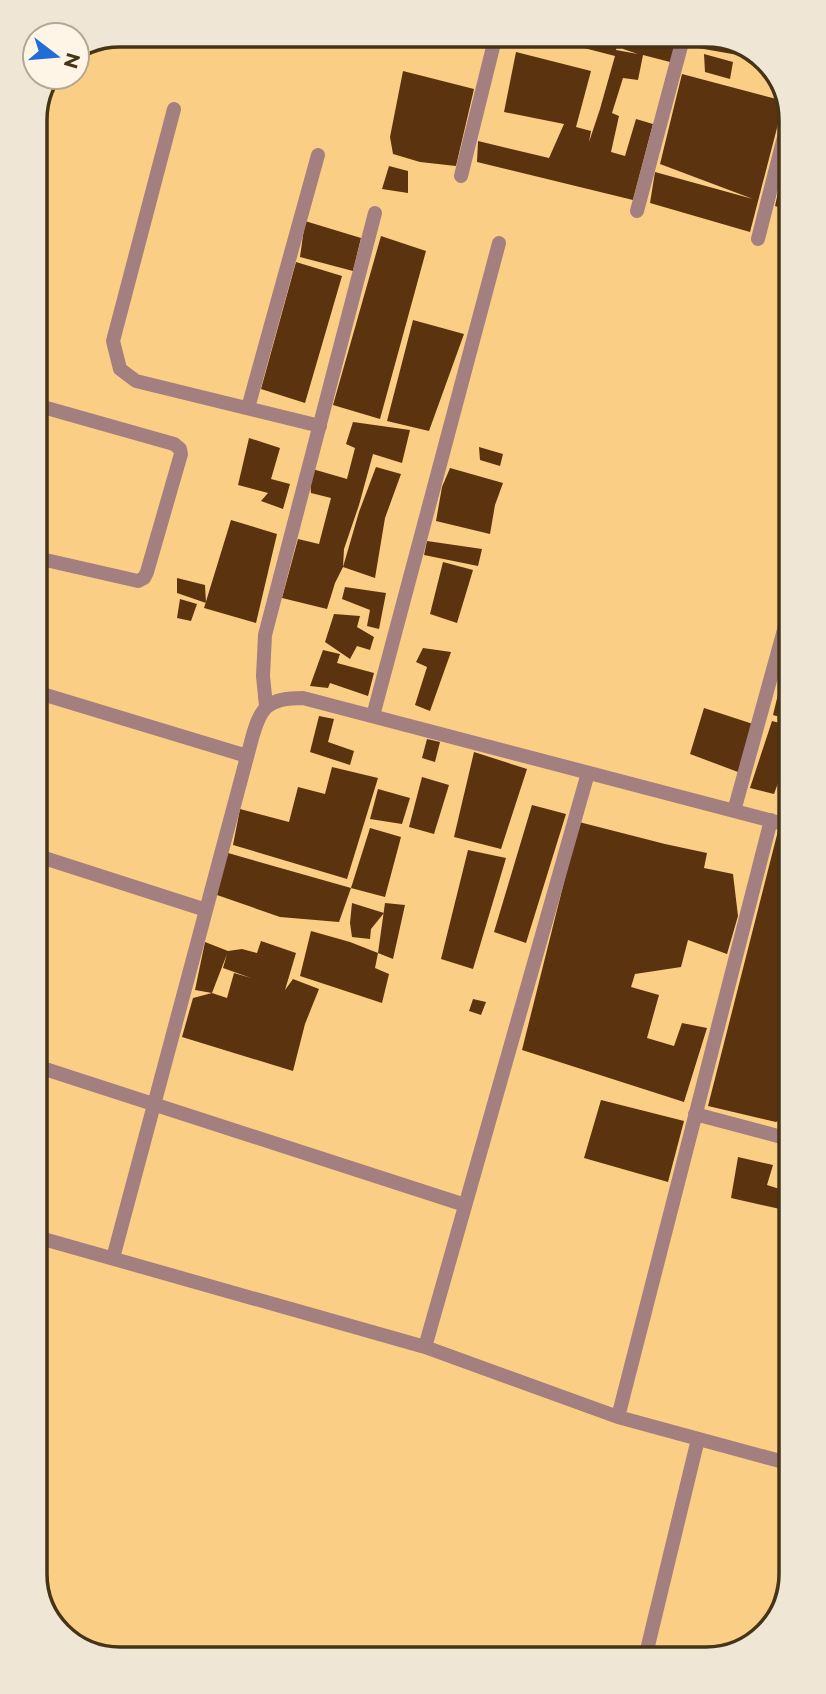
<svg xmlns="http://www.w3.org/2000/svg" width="826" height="1694" viewBox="0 0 826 1694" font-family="Montserrat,sans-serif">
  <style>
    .building { fill: #5b330e; fill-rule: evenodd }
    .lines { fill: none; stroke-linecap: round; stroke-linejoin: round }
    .minor { stroke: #a47f7f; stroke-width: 14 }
    .rim { fill: none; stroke: #463416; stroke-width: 3.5 }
  </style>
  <rect width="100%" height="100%" fill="#fbce86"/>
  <path class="building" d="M 534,35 L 619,35 L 616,50 L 638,54 L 623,49 L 626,35 L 684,36 L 670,62 L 643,55 L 638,80 L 623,78 L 612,113 L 619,116 L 611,152 L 625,156 L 636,119 L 653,124 L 633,200 L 477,162 L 478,141 L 549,158 L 564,124 L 504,112 L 516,52 L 591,71 L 576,127 L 591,131 L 589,142 L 600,109 L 615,56 Z
    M 702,35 L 713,36 L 740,46 L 738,55 L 698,48 Z
    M 704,54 L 733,62 L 730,79 L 705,72 Z
    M 403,71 L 474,89 L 456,166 L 420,162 L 393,154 L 390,137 Z
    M 682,74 L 784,101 L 750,232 L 650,203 L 655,172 L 753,199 L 660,164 Z
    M 389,166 L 408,171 L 408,193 L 382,189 Z
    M 781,179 L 785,180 L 785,209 L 775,206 Z
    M 305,221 L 361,238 L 353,271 L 300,257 Z
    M 381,236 L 426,251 L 380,419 L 333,405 Z
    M 296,262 L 342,276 L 305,403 L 261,389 Z
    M 413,320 L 464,334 L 429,431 L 387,421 Z
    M 353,422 L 410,430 L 402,463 L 373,454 L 359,505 L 344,549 L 343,567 L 359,512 L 376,467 L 401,474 L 385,518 L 375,578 L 343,567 L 335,583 L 327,609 L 282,598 L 298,539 L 319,544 L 331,498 L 311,493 L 309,468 L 347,479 L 355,448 L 346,444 Z
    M 249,438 L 280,448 L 271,479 L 290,484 L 283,509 L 261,501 L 268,493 L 238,485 Z
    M 479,447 L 503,454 L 500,466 L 480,460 Z
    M 450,468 L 503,483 L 495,505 L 490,534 L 436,521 L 442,487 Z
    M 231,520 L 277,534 L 256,623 L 204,608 Z
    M 427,541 L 482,549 L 478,566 L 424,555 Z
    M 443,562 L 473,570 L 457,623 L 430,614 Z
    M 177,578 L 205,585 L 206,603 L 177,593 Z
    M 345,587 L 386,593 L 379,629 L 367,626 L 370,610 L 342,599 Z
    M 180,599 L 197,604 L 191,621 L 177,618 Z
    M 334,614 L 360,616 L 357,627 L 374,637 L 370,650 L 357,646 L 350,659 L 325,642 Z
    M 423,648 L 451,652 L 430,711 L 415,705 L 427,667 L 416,662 Z
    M 323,650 L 340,654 L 337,663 L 374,673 L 368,696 L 330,683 L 328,688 L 310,686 Z
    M 786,661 L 787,661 L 787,719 L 773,715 Z
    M 704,708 L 753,724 L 738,772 L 690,754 Z
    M 319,716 L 334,719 L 328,742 L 354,751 L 350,765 L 310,752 Z
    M 772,721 L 787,725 L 788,765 L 785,764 L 774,794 L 750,788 Z
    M 427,739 L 440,742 L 435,762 L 422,758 Z
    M 474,752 L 527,769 L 501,849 L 454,837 Z
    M 332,767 L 378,778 L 347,879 L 233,845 L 240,809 L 289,822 L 298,787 L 325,794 Z
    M 422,777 L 449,785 L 434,834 L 409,827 Z
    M 378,789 L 410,798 L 402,824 L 370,819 Z
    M 532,805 L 566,814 L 526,943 L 494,932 Z
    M 579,822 L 665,844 L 707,853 L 704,868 L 733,874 L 738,916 L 727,954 L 688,940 L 681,967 L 635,974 L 631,987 L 659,995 L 647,1038 L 674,1046 L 682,1023 L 707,1028 L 684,1102 L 522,1050 Z
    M 780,823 L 788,826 L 789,1115 L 776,1122 L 708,1106 Z
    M 370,828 L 401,837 L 385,897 L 351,888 L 339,922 L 280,917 L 217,895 L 221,851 L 351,888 Z
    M 468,850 L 506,858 L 473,969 L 441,959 Z
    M 352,903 L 384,913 L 371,929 L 370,939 L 352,937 L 350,923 Z
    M 385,903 L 405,905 L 393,959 L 378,953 L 375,968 L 389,974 L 382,1003 L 300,976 L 311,931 L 350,942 L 378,953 Z
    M 261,941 L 296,953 L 285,990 L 293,979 L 319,989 L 305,1024 L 293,1071 L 182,1037 L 193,998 L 212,993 L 195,990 L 205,942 L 228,951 L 242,949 L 257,953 ZM 227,954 L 223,968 L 251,978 L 234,973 L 227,998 L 212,993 Z
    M 473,999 L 486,1002 L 481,1015 L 469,1011 Z
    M 601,1100 L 684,1121 L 668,1182 L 584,1158 Z
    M 738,1157 L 773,1165 L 767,1185 L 789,1192 L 789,1211 L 731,1198 Z"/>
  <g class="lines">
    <path class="minor" d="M 174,109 L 113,341 L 120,369 L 136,381 L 320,426
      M 461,176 L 496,35
      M 637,211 L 684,35
      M 758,239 L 785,133
      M 36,405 L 174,444 L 180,449 L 181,454 L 147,572 L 144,578 L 138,581 L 37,558
      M 248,408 L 318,155
      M 39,693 L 247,756
      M 266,706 L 263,676 L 265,635 L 375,213
      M 373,716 L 499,243
      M 734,811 L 787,619
      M 38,856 L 206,910
      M 39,1067 L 465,1205
      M 695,1114 L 789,1139
      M 40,1238 L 425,1347 L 618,1417 L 791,1464
      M 113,1258 L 251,742 C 260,708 266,698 303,698 L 788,825
      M 425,1347 L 588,773
      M 618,1417 L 771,820
      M 774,1624 L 791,1555
      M 646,1654 L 698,1439"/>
  </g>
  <path d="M0 0H826V1694H0ZM120 47H706A73 73 0 0 1 779 120V1574A73 73 0 0 1 706 1647H120A73 73 0 0 1 47 1574V120A73 73 0 0 1 120 47Z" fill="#efe6d6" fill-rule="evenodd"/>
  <path class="rim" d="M120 47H706A73 73 0 0 1 779 120V1574A73 73 0 0 1 706 1647H120A73 73 0 0 1 47 1574V120A73 73 0 0 1 120 47Z"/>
  <g transform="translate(56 56) rotate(106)"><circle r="33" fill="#fef5e7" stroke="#b4a893" stroke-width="2"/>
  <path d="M0-5L12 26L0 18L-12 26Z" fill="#226cd7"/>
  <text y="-10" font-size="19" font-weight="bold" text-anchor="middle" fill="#463416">N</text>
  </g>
</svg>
